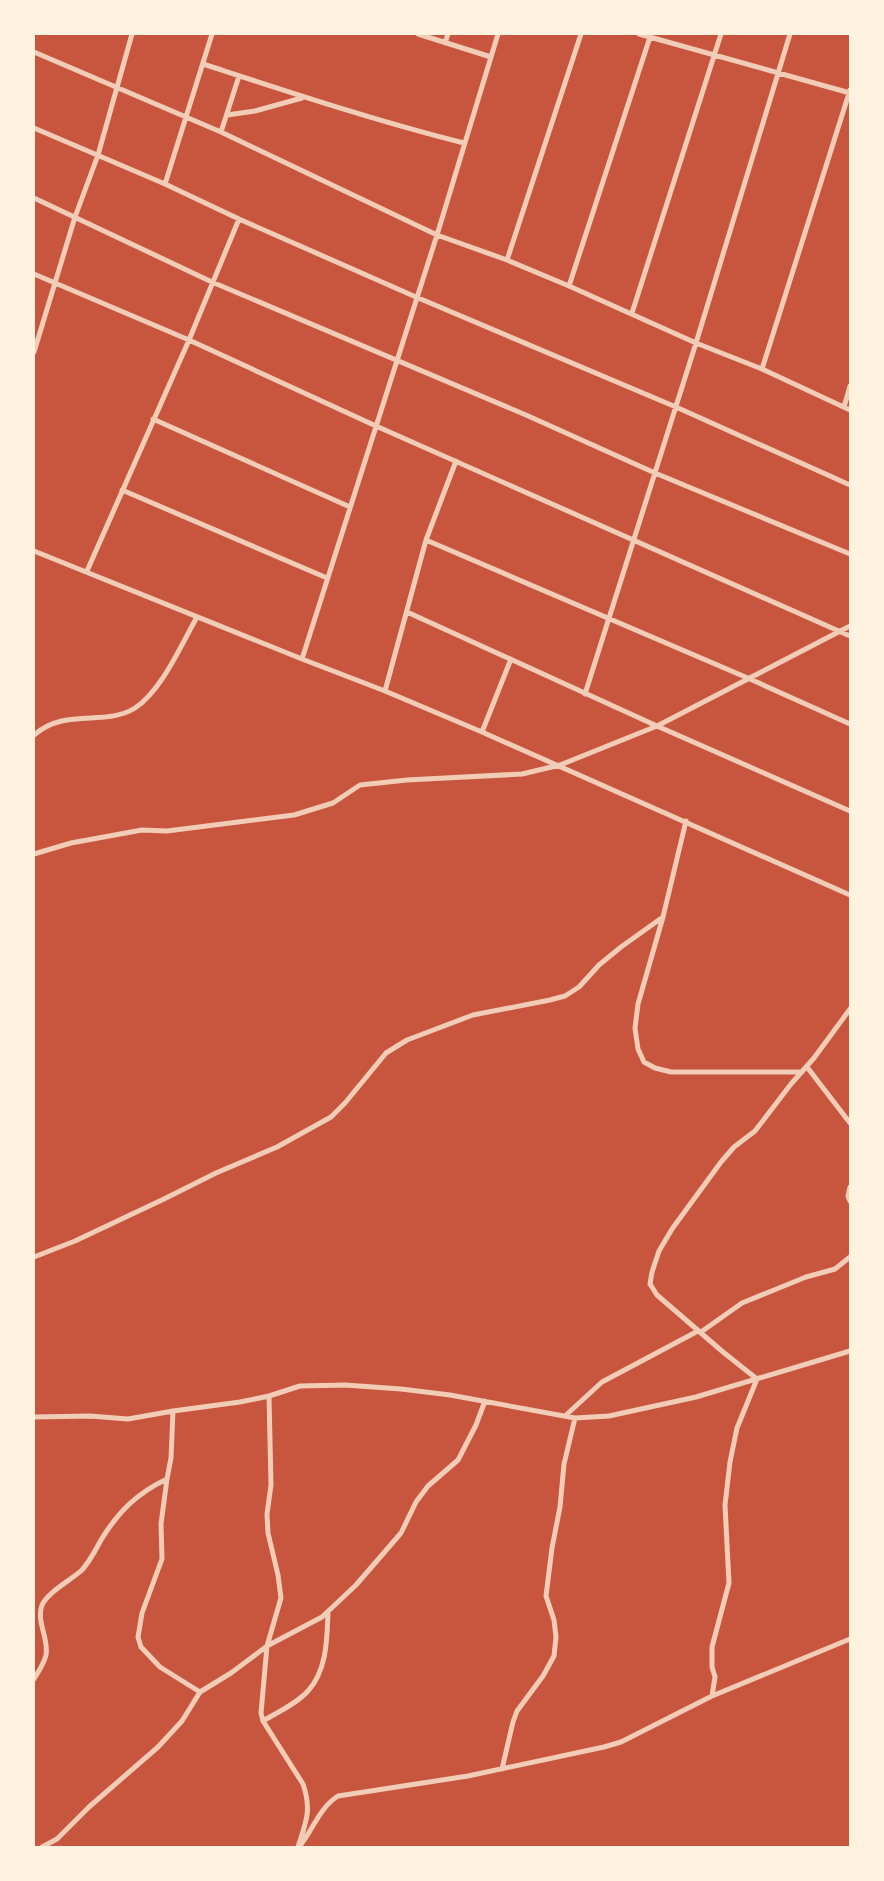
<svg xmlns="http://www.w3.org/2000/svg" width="884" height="1881" viewBox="0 0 884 1881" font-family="'Source Serif 4',serif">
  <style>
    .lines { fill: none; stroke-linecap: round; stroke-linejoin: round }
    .minor { stroke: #f1ccb7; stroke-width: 5 }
  </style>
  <rect width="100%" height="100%" fill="#c8553d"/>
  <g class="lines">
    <path class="minor" d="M 418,34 L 491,57
      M 639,34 L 850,93
      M 445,43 L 448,34
      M 34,52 L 221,132 L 437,235 L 507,260 L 569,286 L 696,343 L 762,369 L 850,410
      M 203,64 C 289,92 376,121 464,143
      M 227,115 L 255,111 L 302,98
      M 34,128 L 165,184 L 239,219 L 416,297 L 676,407 L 850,485
      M 221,132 L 239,76
      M 165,184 L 212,34
      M 34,198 L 212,282 L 526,415 L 655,473 L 850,554
      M 507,260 L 581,34
      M 34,274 L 189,340 L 376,426 L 850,636
      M 569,286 L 651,34
      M 632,313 L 721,34
      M 34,352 L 75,217 L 98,155 L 132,34
      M 762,369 L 850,90
      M 844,407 L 850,386
      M 153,419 L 350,507
      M 122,490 L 327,578
      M 426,540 L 750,679 L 850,724
      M 34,551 L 302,659 L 385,691 L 482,732 L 850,895
      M 87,571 L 189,340 L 239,219
      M 407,612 L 657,726 L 850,811
      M 302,659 L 437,235 L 498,34
      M 385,691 L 426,540 L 456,461
      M 585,694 L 696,343 L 790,34
      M 482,732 L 511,659
      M 34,735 C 66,707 105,727 135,708 C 162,690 181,645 197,617
      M 686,821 L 663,917 L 638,1004 L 635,1028 L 638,1049 L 644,1062 L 655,1068 L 671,1072 L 802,1072
      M 34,854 L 71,843 L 142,830 L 167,831 L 294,815 L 333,803 L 360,785 L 407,780 L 522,774 L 560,765 L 657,726 L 850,626
      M 807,1067 L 850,1123
      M 850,1187 L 848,1196 L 850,1201
      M 34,1257 L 75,1241 L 164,1199 L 216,1173 L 277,1147 L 331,1117 L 345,1103 L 386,1053 L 407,1040 L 473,1015 L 550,1000 L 565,996 L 579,987 L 599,965 L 621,947 L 663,917
      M 701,1332 L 742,1303 L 806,1277 L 835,1269 L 850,1257
      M 269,1396 L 271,1485 L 267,1514 L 268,1533 L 278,1575 L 281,1598 L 267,1646 L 261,1713 L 263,1721 L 303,1784 C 312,1810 306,1822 298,1847
      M 565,1416 L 602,1382 L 698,1331
      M 34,1417 L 90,1416 L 128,1419 L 173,1411 L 240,1402 L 269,1396 L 300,1386 L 345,1385 L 401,1389 L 450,1395 L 575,1418 L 609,1416 L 696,1397 L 850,1351
      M 167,1479 L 161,1524 L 162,1559 L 142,1613 L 138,1637 L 141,1647 L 160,1667 L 200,1692
      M 34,1679 C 38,1672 44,1664 46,1655 C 49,1638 36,1622 42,1605 C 48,1592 71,1580 82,1570 C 90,1561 95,1551 101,1540 C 118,1512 137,1493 167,1479 L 171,1458 L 173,1411
      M 712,1696 L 715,1677 L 712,1667 L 712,1647 L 729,1583 L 725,1505 L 730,1462 L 737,1428 L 757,1379 L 723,1352 L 657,1295 L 650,1284 L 652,1272 L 659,1251 L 672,1229 L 721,1162 L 734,1147 L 755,1131 L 791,1084 L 814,1058 L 850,1009
      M 263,1721 C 278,1712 296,1704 308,1691 C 327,1670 327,1639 328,1613
      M 502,1769 L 513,1722 L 517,1711 L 543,1676 L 554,1656 L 556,1637 L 554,1620 L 546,1596 L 552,1548 L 560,1507 L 564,1464 L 575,1418
      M 42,1847 L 57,1839 L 89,1807 L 158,1747 L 182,1721 L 200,1692 L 231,1673 L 267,1646 L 322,1617 L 356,1585 L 401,1533 L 416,1502 L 428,1486 L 458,1460 L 476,1425 L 485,1401
      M 299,1847 C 313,1830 319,1808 338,1796 L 468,1776 L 604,1747 L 621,1742 L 712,1696 L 850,1639"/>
  </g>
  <rect width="884" height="1881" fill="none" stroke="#fff3e0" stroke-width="70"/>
</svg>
